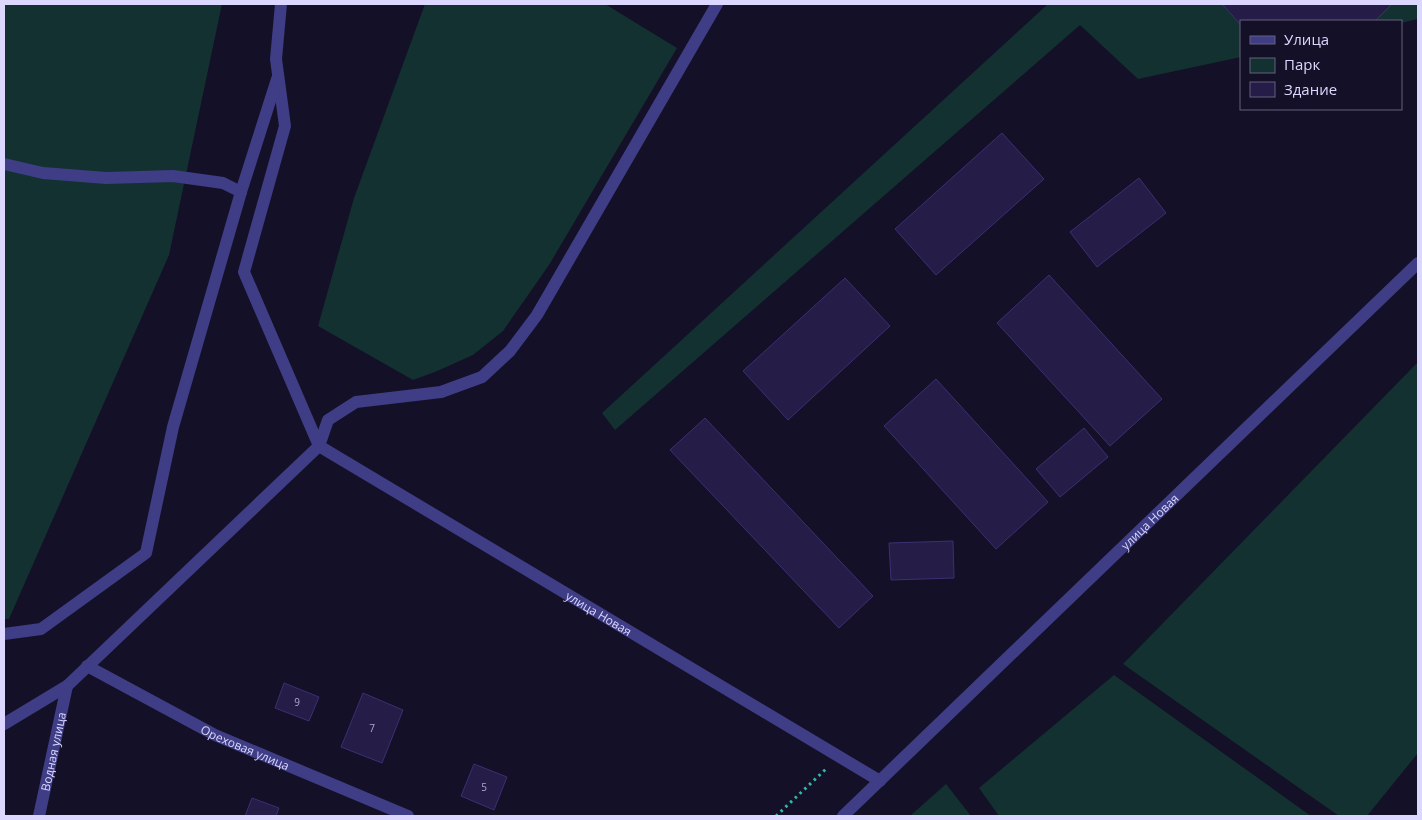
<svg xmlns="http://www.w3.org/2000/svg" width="1422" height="820" viewBox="0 0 1422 820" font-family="'Open Sans',sans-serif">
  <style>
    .green { fill: #133130 }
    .building { fill: #251d48; stroke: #3c2f73 }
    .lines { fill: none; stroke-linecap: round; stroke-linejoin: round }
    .path { stroke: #33b7ac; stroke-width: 3; stroke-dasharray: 2.5 4; stroke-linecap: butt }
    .minor { stroke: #3e3d85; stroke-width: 12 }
    .tertiary { stroke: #3e3d85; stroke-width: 12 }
    .labels { text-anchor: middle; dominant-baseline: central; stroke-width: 4; stroke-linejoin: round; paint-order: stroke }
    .number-label { font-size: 10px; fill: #aea8d0 }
    .street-label { font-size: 12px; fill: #dbd7fe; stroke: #141027 }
  </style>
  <rect width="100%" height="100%" fill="#141027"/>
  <path class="green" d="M 4,4 L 222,4 L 169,255 L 9,619 L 4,619 Z
    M 425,4 L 605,4 L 677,48 L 549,265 L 503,331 L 473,355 L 435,372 L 413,380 L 318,326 L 354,198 Z
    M 1048,4 L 1418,4 L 1418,19 L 1401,23 L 1401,21 L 1241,21 L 1241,57 L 1138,79 L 1080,25 L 615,430 L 602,413 Z
    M 1418,362 L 1418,753 L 1367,816 L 1339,816 L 1123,664 Z
    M 1114,675 L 1311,816 L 999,816 L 979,788 Z
    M 946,784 L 971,816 L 910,816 Z"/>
  <path class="building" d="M 1222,4 L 1392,4 L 1375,21 L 1241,21 L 1241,25 Z
    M 1002,133 L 1044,179 L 936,275 L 895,229 Z
    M 1139,178 L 1166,213 L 1097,267 L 1070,232 Z
    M 1049,275 L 1162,399 L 1110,446 L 997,323 Z
    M 845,278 L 890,326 L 788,420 L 743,371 Z
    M 936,379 L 1048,502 L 996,549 L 884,426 Z
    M 705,418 L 873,596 L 839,628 L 670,450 Z
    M 1084,428 L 1108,457 L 1060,497 L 1036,469 Z
    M 953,541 L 954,578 L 891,580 L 889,543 Z
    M 284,683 L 319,697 L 309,721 L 275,708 Z
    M 363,693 L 403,710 L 382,763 L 341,747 Z
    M 474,764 L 507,777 L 494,810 L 461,796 Z
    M 252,798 L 279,808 L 276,816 L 245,816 Z"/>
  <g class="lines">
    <path class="path" d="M 776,816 L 826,769"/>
    <g class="minor">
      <path d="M 281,4 L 276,59 L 285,126 L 244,272 L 319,446"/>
      <path d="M 4,164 L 43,173 L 106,178 L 173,176 L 223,183 L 241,192 L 277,79"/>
      <path id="s1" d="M 319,446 L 880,781"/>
      <path d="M 4,634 L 41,629 L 146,553 L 173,427 L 241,192"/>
      <path id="s2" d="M 87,666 L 215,735 L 408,816"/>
      <path d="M 4,724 L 67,686 L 319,446 L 328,420 L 356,402 L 441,392 L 482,377 L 510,351 L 537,315 L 717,4"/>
      <path id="s3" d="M 39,816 L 67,686"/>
    </g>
    <path class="tertiary" id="s4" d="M 843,816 L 1418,263"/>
  </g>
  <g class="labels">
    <g class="number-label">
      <text x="297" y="702">9</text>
      <text x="372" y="728">7</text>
      <text x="484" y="787">5</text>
    </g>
    <g class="street-label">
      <text stroke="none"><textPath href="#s4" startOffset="425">улица Новая</textPath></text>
      <text stroke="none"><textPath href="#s1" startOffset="326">улица Новая</textPath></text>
      <text stroke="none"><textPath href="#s2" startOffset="178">Ореховая улица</textPath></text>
      <text stroke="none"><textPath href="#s3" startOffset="66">Водная улица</textPath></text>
    </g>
  </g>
  <rect width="1422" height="820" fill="none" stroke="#dbd7fe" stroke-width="10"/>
  <rect x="1240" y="20" width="162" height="90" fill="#141027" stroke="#64607d"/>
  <rect x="1250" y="36" width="25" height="8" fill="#3e3d85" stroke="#64607d"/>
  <text x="1284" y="45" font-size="15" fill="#dbd7fe">Улица</text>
  <rect x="1250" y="58" width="25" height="15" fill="#133130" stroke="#64607d"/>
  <text x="1284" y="70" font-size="15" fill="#dbd7fe">Парк</text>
  <rect x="1250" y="82" width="25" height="15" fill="#251d48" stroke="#64607d"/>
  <text x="1284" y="95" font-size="15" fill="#dbd7fe">Здание</text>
</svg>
